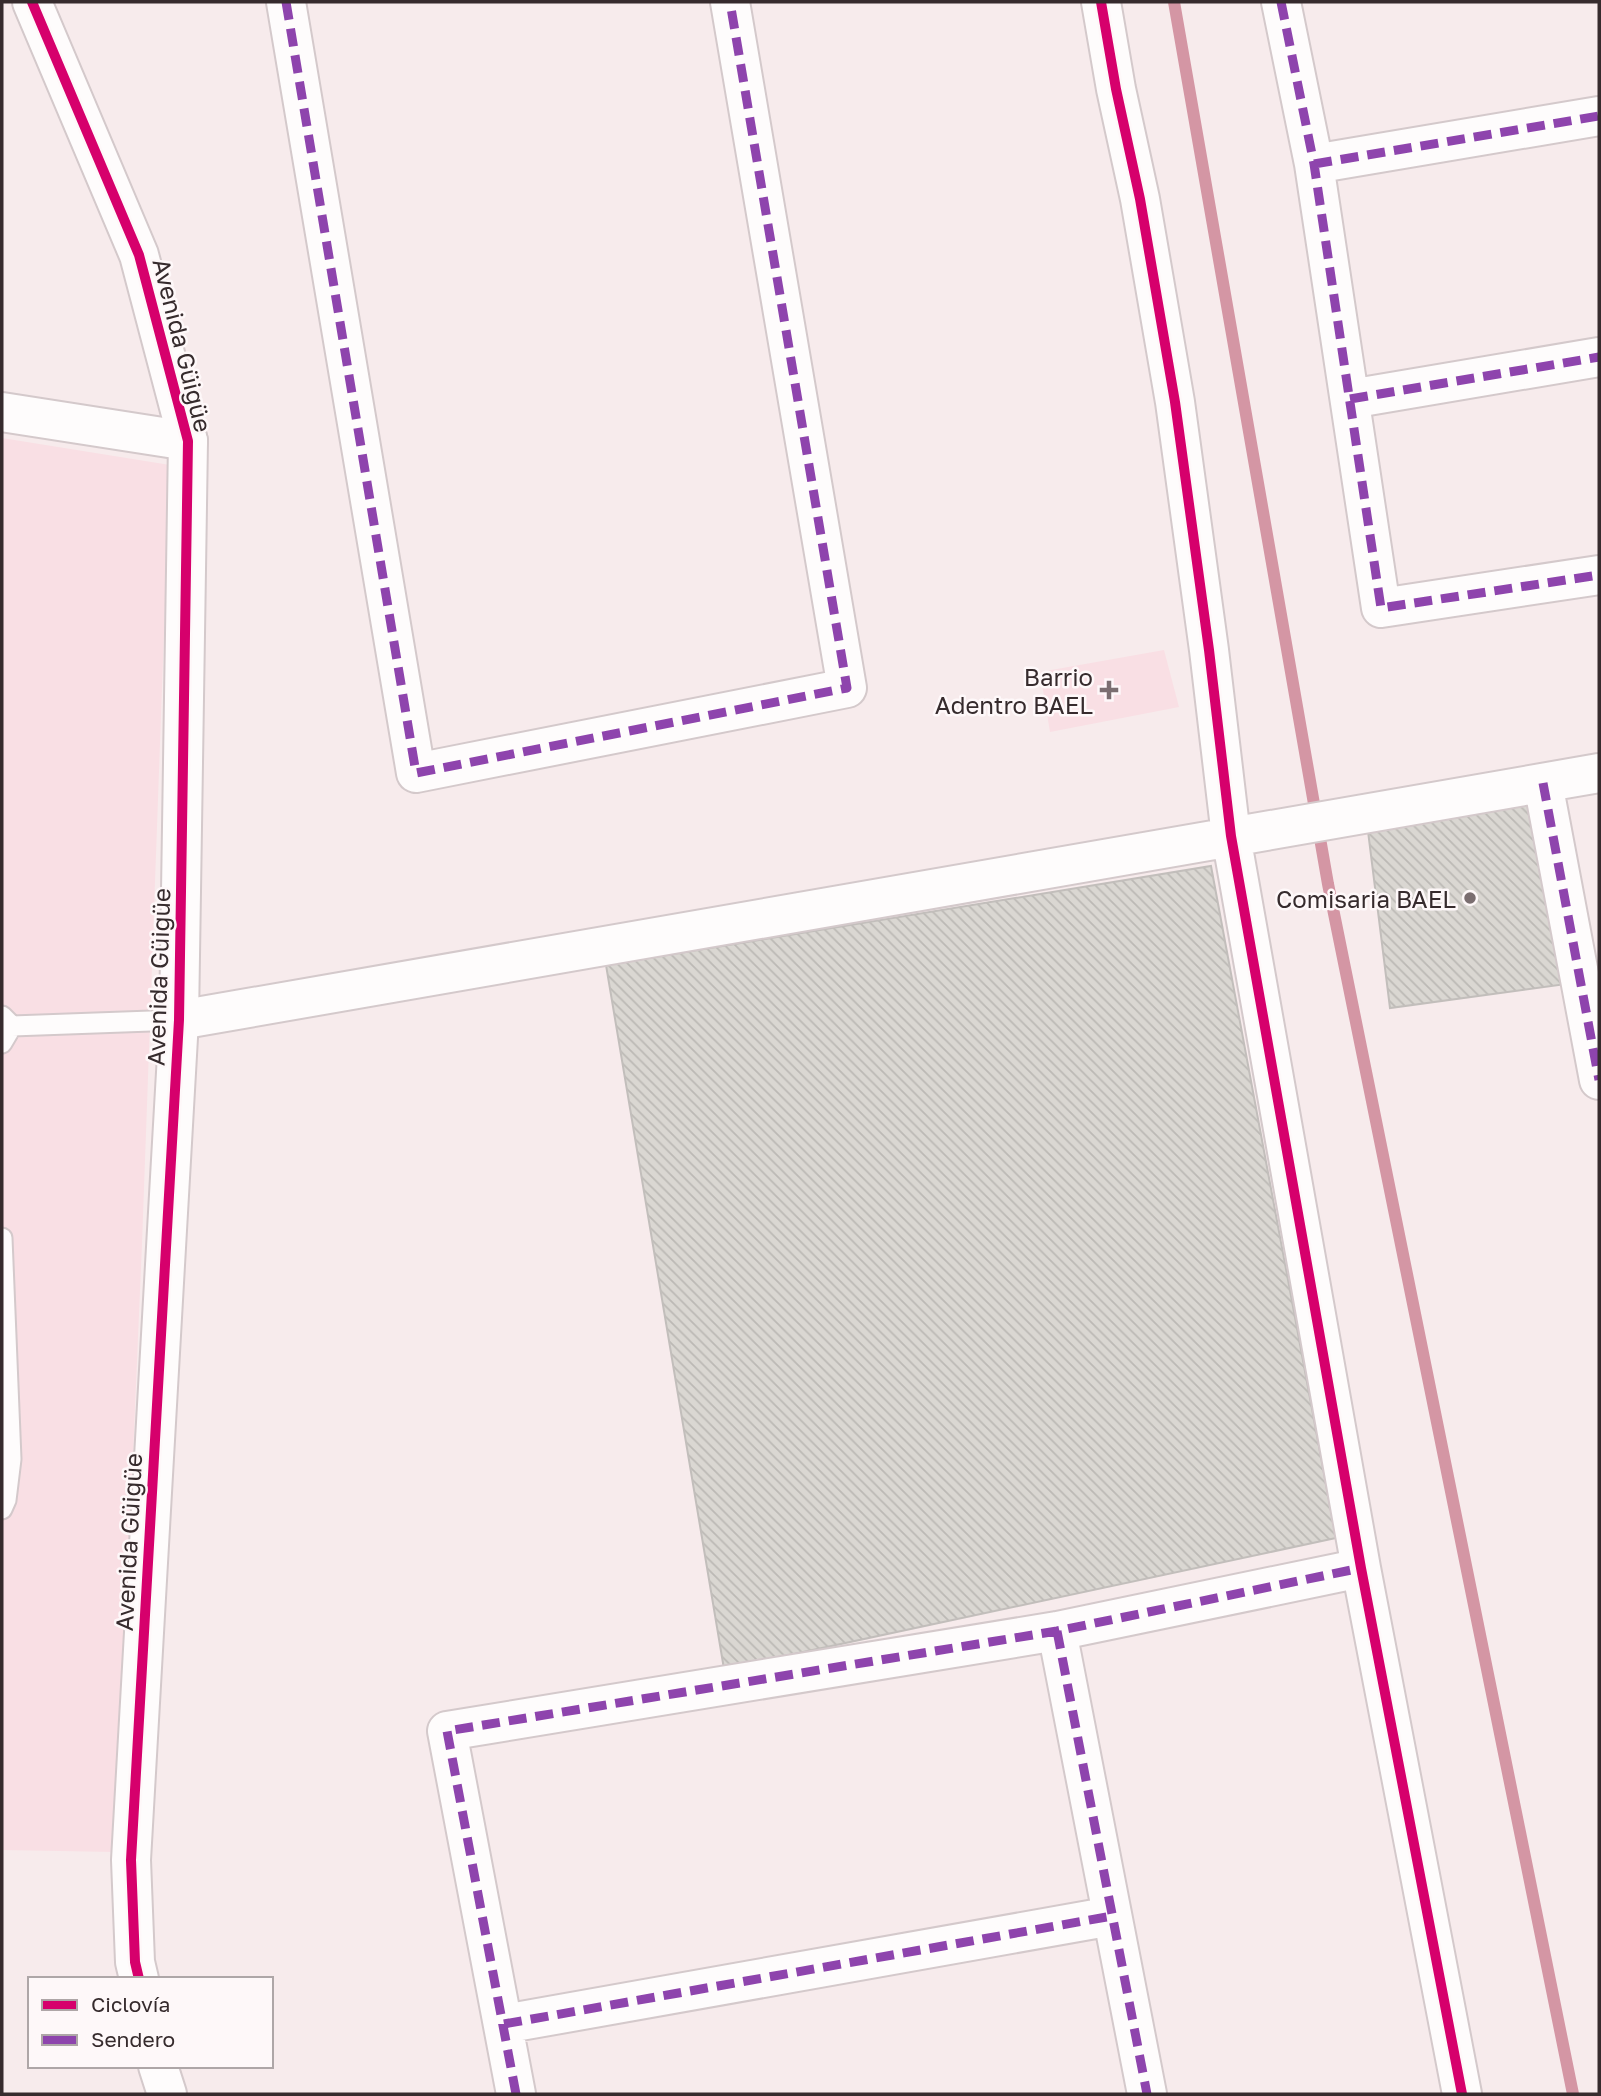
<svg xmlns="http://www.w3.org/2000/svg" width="1601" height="2096" viewBox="0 0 1601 2096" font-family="'Golos Text',sans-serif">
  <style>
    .built { fill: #f9dfe4 }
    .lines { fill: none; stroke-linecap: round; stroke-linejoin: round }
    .stream { stroke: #d496a4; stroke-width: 12 }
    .building { fill: url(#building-back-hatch); stroke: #c2bebb; stroke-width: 2 }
    .service-casing { stroke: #d4c9cb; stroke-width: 23 }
    .minor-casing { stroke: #d4c9cb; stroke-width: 42 }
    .tertiary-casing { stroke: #d4c9cb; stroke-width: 42 }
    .service { stroke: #fefcfc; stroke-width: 19 }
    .minor { stroke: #fefcfc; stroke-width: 38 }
    .tertiary { stroke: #fefcfc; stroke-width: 38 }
    .quiet { stroke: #8e44ad; stroke-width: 9; stroke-dasharray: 18 9; stroke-linecap: butt }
    .cycleway-casing { stroke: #fef8f9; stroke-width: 15 }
    .cycleway { stroke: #d6006c; stroke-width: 10 }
    .poi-dot { fill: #7a6e70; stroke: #fef8f9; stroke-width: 2.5 }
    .labels { text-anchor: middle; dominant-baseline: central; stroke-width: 5; stroke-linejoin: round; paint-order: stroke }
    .street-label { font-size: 24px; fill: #362b2d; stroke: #fef8f9 }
    .poi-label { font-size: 24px; fill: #362b2d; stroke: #fef8f9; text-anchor: end }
  </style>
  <defs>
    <pattern id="building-back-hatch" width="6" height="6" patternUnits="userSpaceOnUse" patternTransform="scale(1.75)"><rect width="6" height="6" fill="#dad7d2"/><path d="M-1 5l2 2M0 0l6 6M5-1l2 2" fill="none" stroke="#bcb9b5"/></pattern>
  </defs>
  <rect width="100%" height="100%" fill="#f7ebec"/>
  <path class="built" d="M 2,438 L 170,465 L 142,1244 L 116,1852 L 2,1850 Z
    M 1164,650 L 1179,707 L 1050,732 L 1040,672 Z"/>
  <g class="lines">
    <path class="stream" d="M 1174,2 L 1328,884 L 1573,2094"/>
  </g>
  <path class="building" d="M 1543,783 L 1581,982 L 1390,1008 L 1366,815 Z
    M 1211,866 L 1336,1538 L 724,1669 L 606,965 Z"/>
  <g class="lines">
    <defs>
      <path id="service" d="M 2,1016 L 12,1026 L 179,1020
        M 2,1043 L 12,1026
        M 2,1238 L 11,1459 L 6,1500 L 2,1509"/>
      <path id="minor" d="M 286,2 L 416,773 L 847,688 L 730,2
        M 1101,2 L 1116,89 L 1140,199 L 1175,402 L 1209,650 L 1231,836 L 1361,1568 L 1462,2094
        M 1281,2 L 1314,164 L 1381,608 L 1599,575
        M 1314,164 L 1599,116
        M 1350,399 L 1599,357
        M 2,412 L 188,441
        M 1543,783 L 1599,1080
        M 179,1020 L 1599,773
        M 1057,1631 L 1147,2094
        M 504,2024 L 1112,1916
        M 516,2094 L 447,1731 L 1057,1631 L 1361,1568"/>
      <path id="tertiary" d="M 32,2 L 139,255 L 188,441 L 179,1020 L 131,1860 L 135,1962 L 139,1979
        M 158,2066 L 167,2094"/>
    </defs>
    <use href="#service" class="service-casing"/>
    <use href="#minor" class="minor-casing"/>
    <use href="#tertiary" class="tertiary-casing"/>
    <use href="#service" class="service"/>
    <use href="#minor" class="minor"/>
    <use href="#tertiary" class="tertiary"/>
    <path class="quiet" d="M 286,2 L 416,773 L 847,688 L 730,2
      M 1281,2 L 1314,164 L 1381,608 L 1599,575
      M 1314,164 L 1599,116
      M 1350,399 L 1599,357
      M 1543,783 L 1599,1080
      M 1057,1631 L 1147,2094
      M 504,2024 L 1112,1916
      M 516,2094 L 447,1731 L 1057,1631 L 1361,1568"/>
    <defs>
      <path id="cycleway" d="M 32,2 L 139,255 L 188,441 L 179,1020 L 131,1860 L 135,1962 L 139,1979
        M 1101,2 L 1116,89 L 1140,199 L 1175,402 L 1209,650 L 1231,836 L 1361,1568 L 1462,2094"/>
    </defs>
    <use href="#cycleway" class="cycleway-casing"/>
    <use href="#cycleway" class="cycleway"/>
  </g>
  <g class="poi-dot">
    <path d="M1105.5 679.5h7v7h7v7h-7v7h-7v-7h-7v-7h7z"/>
    <circle cx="1470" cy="898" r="7"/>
  </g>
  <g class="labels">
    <g class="street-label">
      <text transform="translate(183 345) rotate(76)">Avenida Güigüe</text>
      <text transform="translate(158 977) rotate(-88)">Avenida Güigüe</text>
      <text transform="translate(128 1542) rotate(-87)">Avenida Güigüe</text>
    </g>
    <g class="poi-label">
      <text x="1093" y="676">Barrio<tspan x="1093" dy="28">Adentro BAEL</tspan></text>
      <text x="1456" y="898">Comisaria BAEL</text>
    </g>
  </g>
  <rect width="1601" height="2096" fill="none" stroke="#362b2d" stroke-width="7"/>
  <rect x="28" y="1977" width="245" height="91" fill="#fef8f9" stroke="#aea6a7" stroke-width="2"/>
  <rect x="42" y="2000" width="35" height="10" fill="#d6006c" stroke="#aea6a7" stroke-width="2"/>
  <text x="91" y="2012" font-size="21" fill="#362b2d">Ciclovía</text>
  <rect x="42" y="2035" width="35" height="10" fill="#8e44ad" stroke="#aea6a7" stroke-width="2"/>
  <text x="91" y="2047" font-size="21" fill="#362b2d">Sendero</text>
</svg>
